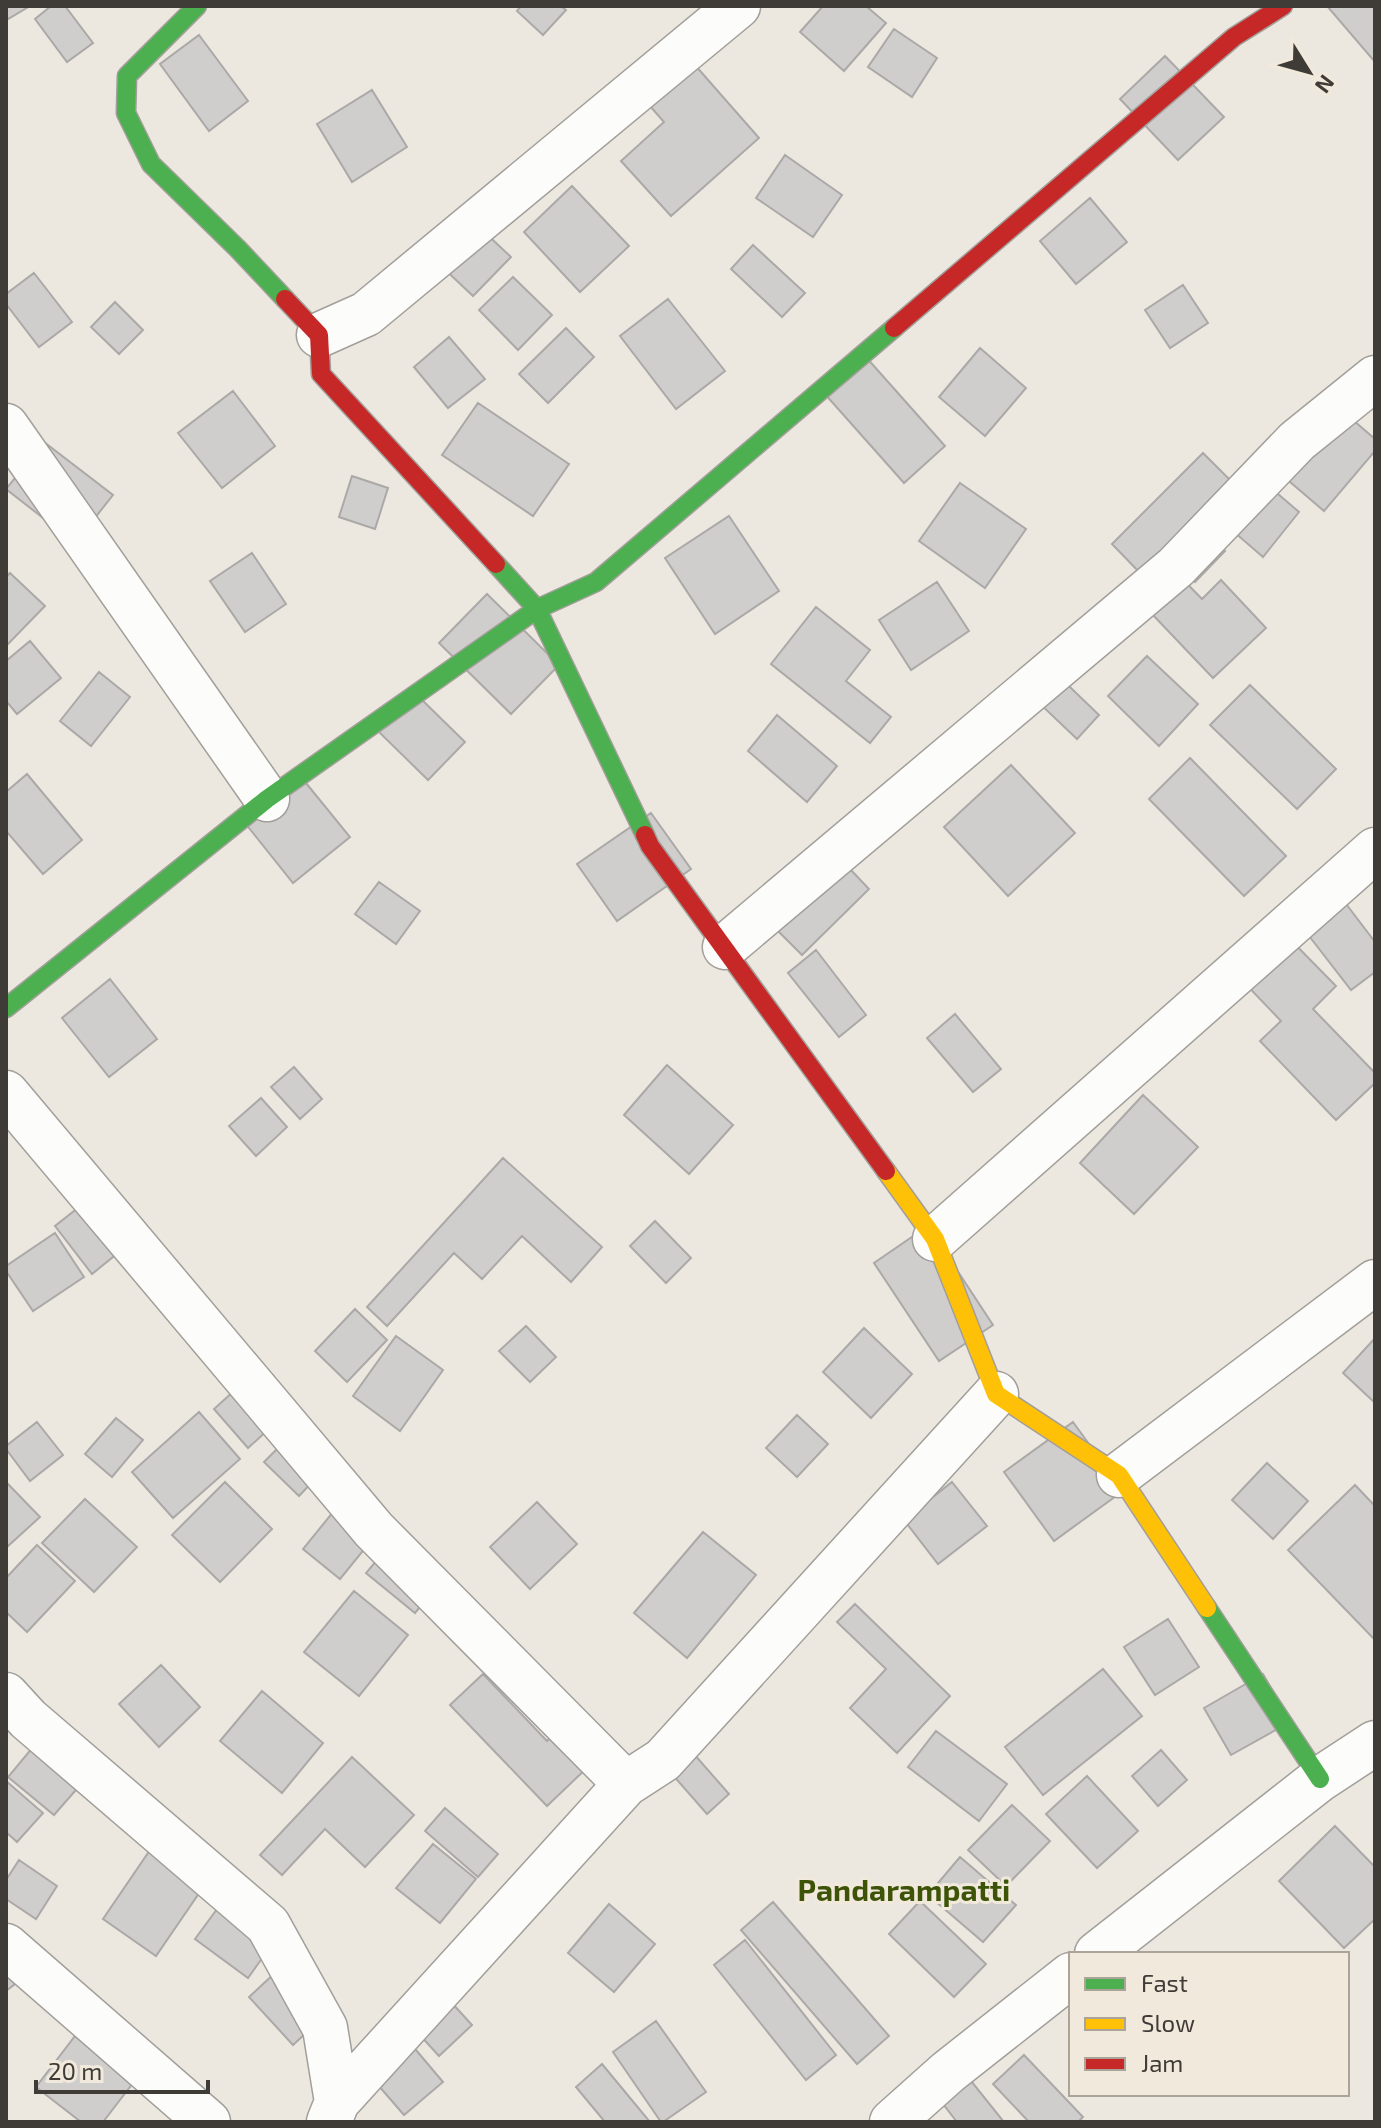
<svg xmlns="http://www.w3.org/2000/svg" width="1381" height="2128" viewBox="0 0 1381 2128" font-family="'Exo 2',sans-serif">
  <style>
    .building { fill: #d0cecd; stroke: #aba9a7; stroke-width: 2 }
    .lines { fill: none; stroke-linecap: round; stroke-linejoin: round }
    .street-casing { stroke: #a29f9a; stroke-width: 47 }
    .fast-casing { stroke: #a29f9a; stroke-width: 21 }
    .slow-casing { stroke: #a29f9a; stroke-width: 21 }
    .jam-casing { stroke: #a29f9a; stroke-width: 21 }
    .street { stroke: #fcfcfa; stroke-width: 44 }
    .fast { stroke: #4caf50; stroke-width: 18 }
    .slow { stroke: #ffc107; stroke-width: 18 }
    .jam { stroke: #c62828; stroke-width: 18 }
    .labels { text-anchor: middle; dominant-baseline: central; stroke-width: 6; stroke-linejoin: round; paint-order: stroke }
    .quarter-label { font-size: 30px; font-weight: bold; fill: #3d5408; stroke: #f1e9db }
  </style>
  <rect width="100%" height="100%" fill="#ece8e0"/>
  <path class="building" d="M 6,6 L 30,6 L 8,19 L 6,15 Z
    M 51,6 L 65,6 L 93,43 L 67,62 L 35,19 Z
    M 521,6 L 561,6 L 566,10 L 543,35 L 517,11 Z
    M 823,6 L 866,6 L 886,23 L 844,71 L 800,32 Z
    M 1327,6 L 1374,6 L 1375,62 Z
    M 894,29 L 937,58 L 912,97 L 868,67 Z
    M 199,35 L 248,101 L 209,131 L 160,64 Z
    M 680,48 L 759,138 L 671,216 L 621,161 L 664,122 L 635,89 Z
    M 1165,56 L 1224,117 L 1178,160 L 1120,99 Z
    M 372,90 L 407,147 L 352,182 L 317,124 Z
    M 785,155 L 842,195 L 813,237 L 756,198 Z
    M 572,186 L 629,246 L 580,292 L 524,232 Z
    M 1090,198 L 1127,242 L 1076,284 L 1040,241 Z
    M 476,224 L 511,257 L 473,296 L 438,263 Z
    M 753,245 L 805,293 L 782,317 L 731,269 Z
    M 34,273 L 72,322 L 39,347 L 6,304 L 6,294 Z
    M 513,277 L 552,315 L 518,350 L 479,310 Z
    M 1183,285 L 1208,323 L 1170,348 L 1145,310 Z
    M 668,299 L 725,371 L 676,409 L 620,336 Z
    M 115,302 L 143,330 L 119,354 L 91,327 Z
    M 566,328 L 594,357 L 548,403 L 519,374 Z
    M 449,337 L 485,379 L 448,408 L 414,367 Z
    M 980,348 L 1026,388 L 985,436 L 939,397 Z
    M 865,356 L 945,446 L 904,483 L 824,393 Z
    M 233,391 L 275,446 L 222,488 L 178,433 Z
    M 1326,397 L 1375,439 L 1375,451 L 1324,511 L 1269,464 Z
    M 478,403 L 569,464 L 533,516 L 442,455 Z
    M 44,442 L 113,495 L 75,543 L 6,489 Z
    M 1203,453 L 1233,483 L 1195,521 L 1225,551 L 1195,582 L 1166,551 L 1142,575 L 1112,544 Z
    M 352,476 L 388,488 L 375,529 L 339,517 Z
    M 960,483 L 1026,529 L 985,588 L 919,541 Z
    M 1271,488 L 1299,512 L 1263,557 L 1234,532 Z
    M 729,516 L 779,591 L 715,634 L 665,558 Z
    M 252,553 L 286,604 L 245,632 L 210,581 Z
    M 1164,560 L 1202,599 L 1221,580 L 1266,628 L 1213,678 L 1131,592 Z
    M 10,573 L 45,606 L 6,646 L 6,577 Z
    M 937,582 L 969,631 L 911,670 L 879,620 Z
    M 487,594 L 559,665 L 511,714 L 439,643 Z
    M 816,607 L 870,650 L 846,681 L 891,717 L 870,743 L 771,664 Z
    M 30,641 L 61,678 L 17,714 L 6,701 L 6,661 Z
    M 1147,656 L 1198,704 L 1159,746 L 1108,696 Z
    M 1044,662 L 1099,715 L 1077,739 L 1038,702 Z
    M 99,672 L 130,697 L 91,746 L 60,721 Z
    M 1250,685 L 1336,769 L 1297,809 L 1210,725 Z
    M 416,694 L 465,742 L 428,780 L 379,732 Z
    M 777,715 L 837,766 L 807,802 L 748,751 Z
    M 1190,758 L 1286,856 L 1244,896 L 1149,799 Z
    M 1011,765 L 1075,833 L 1008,896 L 944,827 Z
    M 297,772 L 350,837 L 293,883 L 241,818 Z
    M 27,774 L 82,840 L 43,874 L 6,831 L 6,792 Z
    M 651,813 L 691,869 L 617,921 L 577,864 Z
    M 829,847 L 869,889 L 802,955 L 761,914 Z
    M 379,882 L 420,911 L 396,944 L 355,914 Z
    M 1337,892 L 1375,942 L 1375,972 L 1351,990 L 1299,923 Z
    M 1281,930 L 1336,986 L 1313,1009 L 1375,1073 L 1375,1083 L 1336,1120 L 1260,1041 L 1281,1021 L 1236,974 Z
    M 816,950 L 866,1015 L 839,1037 L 788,973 Z
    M 110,979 L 157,1039 L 109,1077 L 62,1018 Z
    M 955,1014 L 1001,1069 L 973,1092 L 927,1038 Z
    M 667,1065 L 733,1125 L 689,1174 L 624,1115 Z
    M 294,1067 L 322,1099 L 300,1119 L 271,1087 Z
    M 1143,1095 L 1198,1147 L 1134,1214 L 1080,1163 Z
    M 261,1098 L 287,1127 L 256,1156 L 229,1126 Z
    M 503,1158 L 602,1247 L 571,1282 L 522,1236 L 482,1279 L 454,1253 L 387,1326 L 367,1307 Z
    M 97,1193 L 134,1240 L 92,1274 L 55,1226 Z
    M 655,1221 L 691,1258 L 666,1283 L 630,1246 Z
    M 928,1226 L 993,1325 L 939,1361 L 874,1263 Z
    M 55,1233 L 84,1277 L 33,1311 L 6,1271 L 6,1266 Z
    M 355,1309 L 387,1340 L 347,1382 L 315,1351 Z
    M 526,1326 L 556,1357 L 530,1382 L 499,1351 Z
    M 864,1328 L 912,1374 L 871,1418 L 823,1372 Z
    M 396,1336 L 443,1370 L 400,1431 L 353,1396 Z
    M 1375,1338 L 1375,1403 L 1343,1373 Z
    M 246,1380 L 280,1419 L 248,1448 L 214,1409 Z
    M 199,1412 L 240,1459 L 173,1518 L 132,1472 Z
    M 797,1415 L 828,1444 L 797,1477 L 766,1448 Z
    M 116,1418 L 143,1440 L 112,1477 L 85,1454 Z
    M 37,1422 L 63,1455 L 30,1481 L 6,1449 L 6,1446 Z
    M 1073,1422 L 1123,1491 L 1054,1541 L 1004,1472 Z
    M 297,1429 L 331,1462 L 299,1496 L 264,1462 Z
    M 1267,1463 L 1308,1501 L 1273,1539 L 1232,1500 Z
    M 6,1482 L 40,1517 L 8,1546 L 6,1544 Z
    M 225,1482 L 272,1529 L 220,1582 L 172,1535 Z
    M 952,1482 L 987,1526 L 938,1564 L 904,1520 Z
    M 1355,1485 L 1375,1506 L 1375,1640 L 1288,1550 Z
    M 351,1490 L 388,1520 L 340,1579 L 303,1549 Z
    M 85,1499 L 137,1547 L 94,1592 L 42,1543 Z
    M 537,1502 L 577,1544 L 530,1589 L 490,1547 Z
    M 703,1532 L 756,1575 L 687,1658 L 634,1613 Z
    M 399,1534 L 447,1574 L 415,1613 L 366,1573 Z
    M 37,1545 L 75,1581 L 27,1632 L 6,1612 L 6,1578 Z
    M 354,1591 L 408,1635 L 359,1696 L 304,1652 Z
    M 855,1604 L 950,1696 L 897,1753 L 850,1708 L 886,1669 L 837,1622 Z
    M 1168,1619 L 1199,1667 L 1155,1695 L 1124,1647 Z
    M 161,1665 L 200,1707 L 159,1747 L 119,1704 Z
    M 1103,1669 L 1142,1716 L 1043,1795 L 1005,1747 Z
    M 483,1674 L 547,1741 L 579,1710 L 612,1744 L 547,1806 L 450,1705 Z
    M 1263,1674 L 1290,1722 L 1231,1755 L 1204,1708 Z
    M 262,1691 L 323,1743 L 282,1793 L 220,1741 Z
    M 936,1731 L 1007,1784 L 979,1821 L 908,1767 Z
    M 43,1735 L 89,1775 L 54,1815 L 8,1777 Z
    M 679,1737 L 729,1794 L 707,1814 L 657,1757 Z
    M 1161,1750 L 1187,1780 L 1158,1806 L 1132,1776 Z
    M 352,1757 L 414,1815 L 365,1867 L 325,1829 L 282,1875 L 260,1855 Z
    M 1087,1776 L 1138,1831 L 1097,1868 L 1046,1814 Z
    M 6,1781 L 43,1813 L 17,1842 L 6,1832 Z
    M 1012,1805 L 1050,1841 L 1006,1886 L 968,1850 Z
    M 445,1808 L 498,1854 L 478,1877 L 425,1831 Z
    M 1335,1826 L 1375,1867 L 1375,1919 L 1344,1948 L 1279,1881 Z
    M 163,1831 L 217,1867 L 156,1956 L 103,1919 Z
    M 433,1844 L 476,1879 L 440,1923 L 396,1888 Z
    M 960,1857 L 1016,1905 L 983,1942 L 928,1895 Z
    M 19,1860 L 57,1886 L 36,1919 L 6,1899 L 6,1880 Z
    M 226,1897 L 278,1936 L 248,1978 L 195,1939 Z
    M 920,1901 L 986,1964 L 954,1997 L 889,1934 Z
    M 773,1902 L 889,2036 L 857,2064 L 741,1930 Z
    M 609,1904 L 655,1944 L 614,1992 L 568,1953 Z
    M 745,1940 L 836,2055 L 806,2080 L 714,1965 Z
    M 289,1960 L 333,2008 L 293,2045 L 249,1997 Z
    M 6,1974 L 15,1984 L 6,1991 Z
    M 440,1990 L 472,2025 L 439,2056 L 407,2021 Z
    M 656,2021 L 706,2092 L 663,2122 L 661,2122 L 613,2052 Z
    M 75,2036 L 133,2083 L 103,2122 L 81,2122 L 36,2087 Z
    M 405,2037 L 443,2082 L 404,2115 L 365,2070 Z
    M 947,2051 L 1004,2122 L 957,2122 L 919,2073 Z
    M 1024,2055 L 1083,2117 L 1078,2122 L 1029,2122 L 993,2084 Z
    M 602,2064 L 650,2122 L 605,2122 L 576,2087 Z"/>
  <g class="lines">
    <defs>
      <path id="street" d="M 319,335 L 366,314 L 738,6
        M 6,426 L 267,799
        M 725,947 L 1176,567 L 1297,441 L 1375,378
        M 6,1093 L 374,1530 L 626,1784 L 337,2102 L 329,2122
        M 935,1239 L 1375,850
        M 1119,1475 L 1375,1282
        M 6,1695 L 28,1719 L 268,1925 L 325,2028 L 337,2102
        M 626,1784 L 663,1760 L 996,1394
        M 6,1946 L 208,2122
        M 1097,1954 L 1320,1779 L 1375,1743
        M 892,2122 L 948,2072 L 1071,1975"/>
      <path id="fast" d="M 197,6 L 127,76 L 126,113 L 151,164 L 238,249 L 285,299
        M 645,835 L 537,609 L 596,582 L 894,328
        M 6,1008 L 267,799 L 537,609 L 496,564
        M 1207,1608 L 1320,1779"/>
      <path id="slow" d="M 886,1171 L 935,1239 L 996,1394 L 1119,1475 L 1207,1608"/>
      <path id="jam" d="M 285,299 L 319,335 L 321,374 L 496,564
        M 894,328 L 1234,37 L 1283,6
        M 645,835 L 650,846 L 886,1171"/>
    </defs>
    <use href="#street" class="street-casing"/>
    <use href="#fast" class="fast-casing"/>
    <use href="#slow" class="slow-casing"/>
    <use href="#jam" class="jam-casing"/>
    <use href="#street" class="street"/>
    <use href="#fast" class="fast"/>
    <use href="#slow" class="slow"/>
    <use href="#jam" class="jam"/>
  </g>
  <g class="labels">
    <g class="quarter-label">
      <text x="904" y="1889">Pandarampatti</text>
    </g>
  </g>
  <rect width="1381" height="2128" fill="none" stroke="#3f3c37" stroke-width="16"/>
  <rect x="1069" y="1952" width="280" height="144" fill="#f1e9db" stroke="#aaa499" stroke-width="2"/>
  <rect x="1085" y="1978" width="40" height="12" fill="#4caf50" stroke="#aaa499" stroke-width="2"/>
  <text x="1141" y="1992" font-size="24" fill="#3f3c37">Fast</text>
  <rect x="1085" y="2018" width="40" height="12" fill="#ffc107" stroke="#aaa499" stroke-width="2"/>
  <text x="1141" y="2032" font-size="24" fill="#3f3c37">Slow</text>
  <rect x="1085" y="2058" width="40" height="12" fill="#c62828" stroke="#aaa499" stroke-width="2"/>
  <text x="1141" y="2072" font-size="24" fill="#3f3c37">Jam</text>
  <g transform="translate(1309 72) rotate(127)" stroke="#f1e9db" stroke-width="6" paint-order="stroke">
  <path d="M0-6L14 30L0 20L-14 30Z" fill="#3f3c37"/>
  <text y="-12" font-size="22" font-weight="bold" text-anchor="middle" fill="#3f3c37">N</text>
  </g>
  <path d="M36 2080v12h172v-12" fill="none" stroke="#3f3c37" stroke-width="4"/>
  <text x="48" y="2080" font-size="24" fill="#3f3c37" stroke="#f1e9db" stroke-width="6" paint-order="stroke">20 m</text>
</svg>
